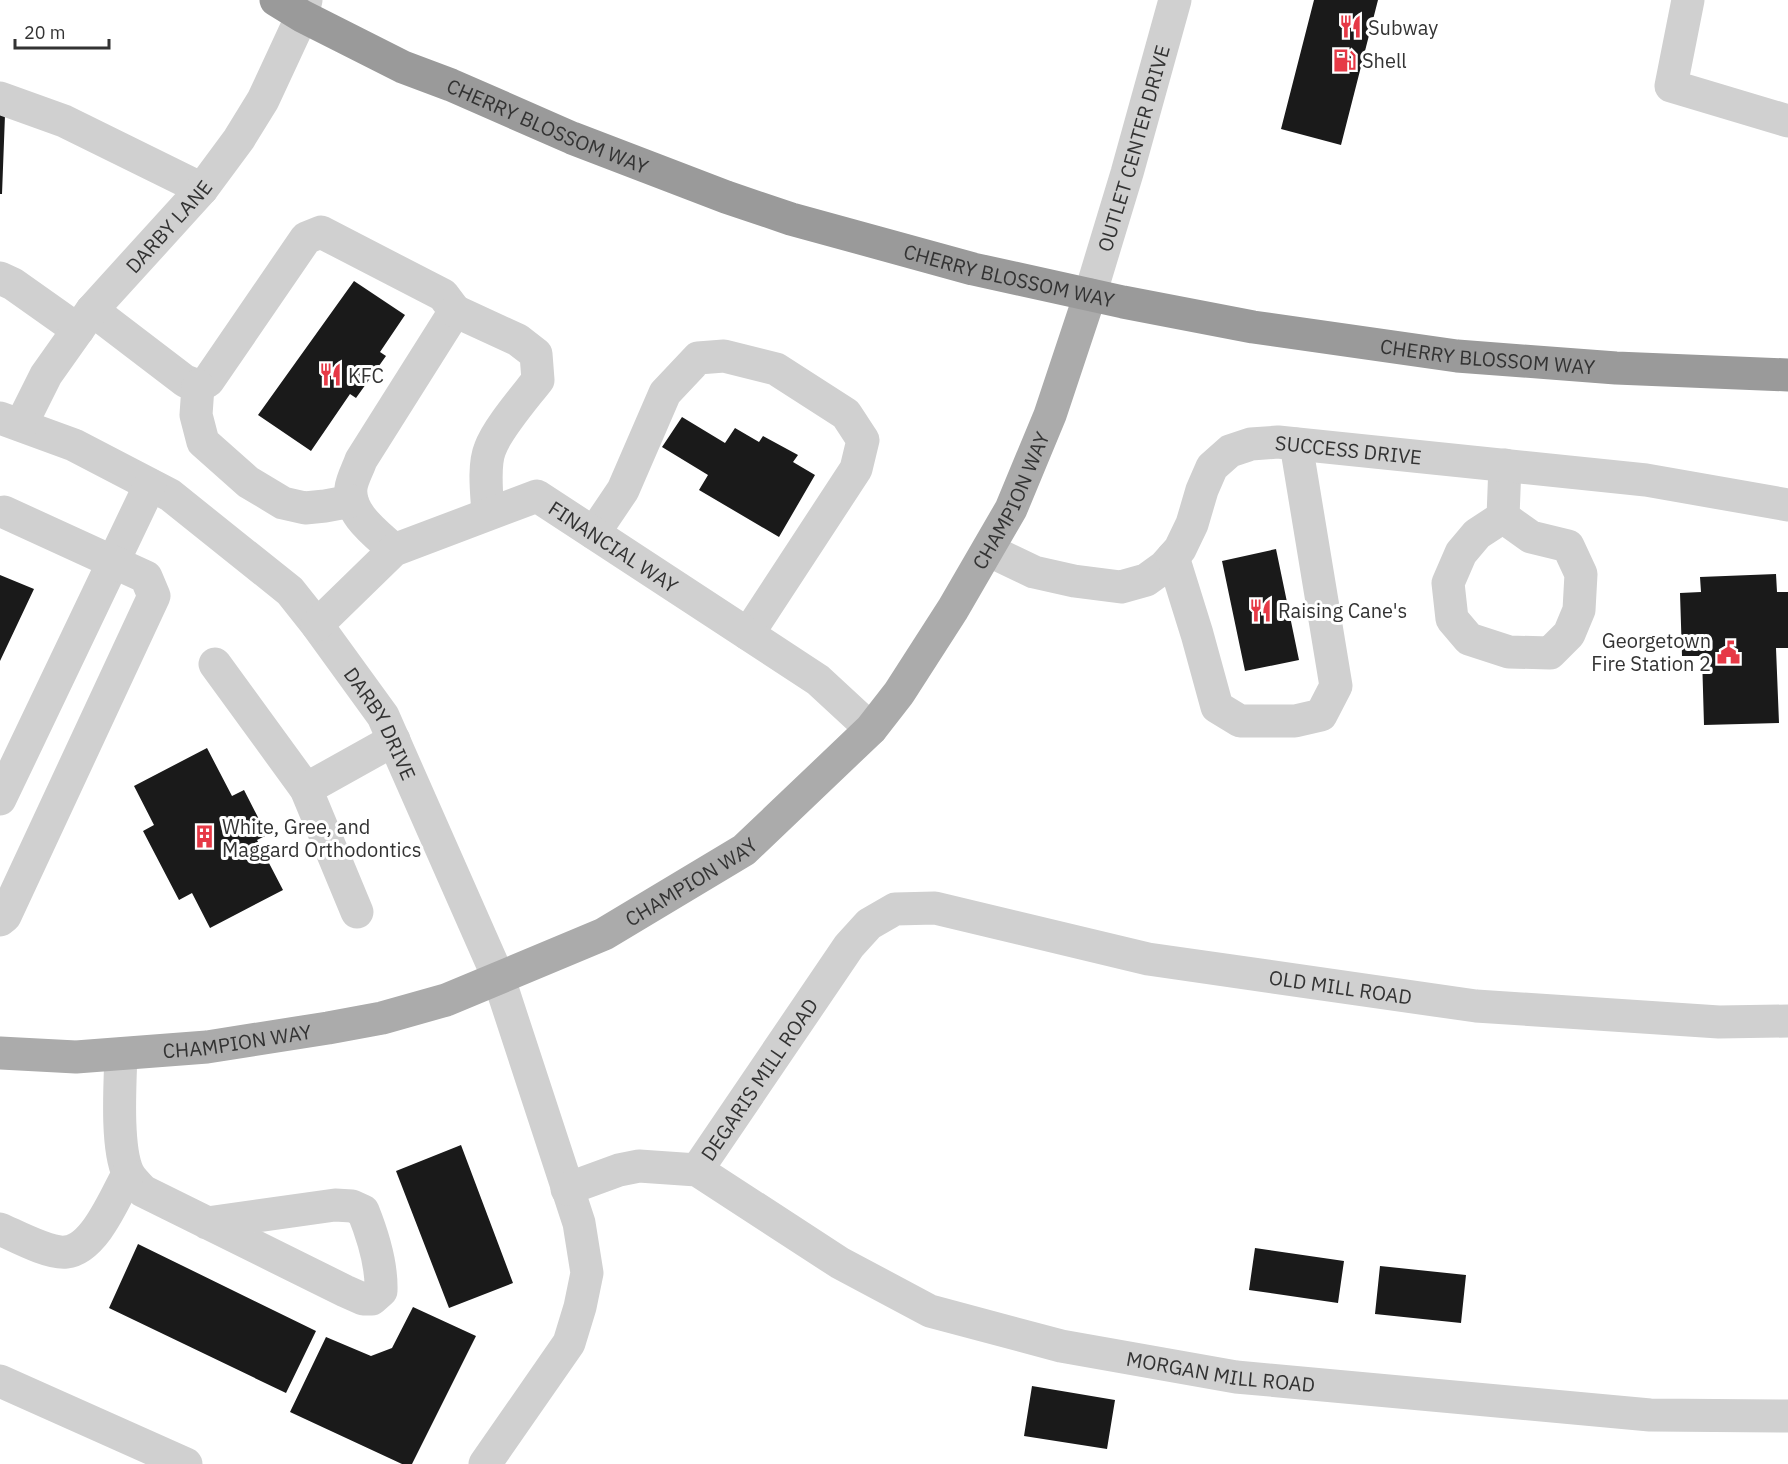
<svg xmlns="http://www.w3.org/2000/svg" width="1788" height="1464" viewBox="0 0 1788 1464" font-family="'IBM Plex Sans',sans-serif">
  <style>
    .building { fill: #1a1a1a }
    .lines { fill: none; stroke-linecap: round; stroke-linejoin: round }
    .minor { stroke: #d0d0d0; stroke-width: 33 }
    .major { stroke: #ababab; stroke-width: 33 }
    .highway { stroke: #9a9a9a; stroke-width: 33 }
    .labels { text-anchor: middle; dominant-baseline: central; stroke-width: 6; stroke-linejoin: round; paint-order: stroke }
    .poi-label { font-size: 20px; fill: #333; stroke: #fff; text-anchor: start }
    .street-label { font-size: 20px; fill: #333; stroke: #fff }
  </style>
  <rect width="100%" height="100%" fill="#fff"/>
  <path class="building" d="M 1314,0 L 1378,0 L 1341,145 L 1281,129 Z
    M 0,115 L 5,115 L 2,194 L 0,194 Z
    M 354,281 L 405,315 L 380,352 L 386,356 L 356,398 L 350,394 L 311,451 L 258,415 Z
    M 682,417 L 725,443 L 735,428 L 759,442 L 763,436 L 798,455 L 793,462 L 815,475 L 779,537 L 699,490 L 708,475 L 662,447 Z
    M 1276,549 L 1299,660 L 1245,671 L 1222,561 Z
    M 1776,574 L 1777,592 L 1788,592 L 1788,648 L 1776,648 L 1779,723 L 1704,725 L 1702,656 L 1682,656 L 1680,593 L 1701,592 L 1700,577 Z
    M 0,575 L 34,589 L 0,661 Z
    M 207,748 L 232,796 L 244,790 L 267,835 L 257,840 L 283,890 L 210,928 L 192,893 L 179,900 L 143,831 L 154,825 L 134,786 Z
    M 461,1145 L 513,1283 L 449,1308 L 396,1171 Z
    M 138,1244 L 316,1331 L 286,1393 L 109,1308 Z
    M 1255,1248 L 1344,1261 L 1338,1303 L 1249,1290 Z
    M 1380,1266 L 1466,1275 L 1461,1323 L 1375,1314 Z
    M 413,1307 L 476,1336 L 412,1464 L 402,1464 L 290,1412 L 326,1337 L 371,1356 L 392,1348 Z
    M 1032,1386 L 1115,1400 L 1107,1449 L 1024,1436 Z"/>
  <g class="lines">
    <g class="minor">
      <path d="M 1688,0 L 1671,86 L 1788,121"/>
      <path d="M 0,98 L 64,121 L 202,189"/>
      <path d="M 0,278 L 13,284 L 78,330"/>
      <path id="s1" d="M 1090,295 L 1127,173 L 1175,0"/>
      <path d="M 92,310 L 185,381 L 198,386 L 208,381 L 306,238 L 321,232 L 443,295 L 455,311 L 361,460 C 358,469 352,479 351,488 C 348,514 377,534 394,550"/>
      <path d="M 455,311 L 518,340 L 536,354 L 538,380 C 524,398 497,429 490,449 C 483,466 487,496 488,514"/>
      <path d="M 198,386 L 196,415 L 203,442 L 248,482 L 283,503 L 305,508 L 325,506 L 352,501"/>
      <path id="s2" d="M 0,418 L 74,445 L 170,495 L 290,591 L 317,625 L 383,716 L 499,979 L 579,1223 L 587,1273 L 580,1307 L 569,1343 L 485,1464"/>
      <path id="s3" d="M 21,425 L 46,375 L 92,310 L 202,189 L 239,139 L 263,100 L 302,16 L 306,0"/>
      <path d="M 1503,517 L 1477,534 L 1461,553 L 1448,583 L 1452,619 L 1469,639 L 1509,652 L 1550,653 L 1569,634 L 1579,610 L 1581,574 L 1568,546 L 1531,537 L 1503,517 L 1505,465"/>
      <path d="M 594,533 L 623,490 L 665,393 L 698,358 L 724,356 L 776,369 L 846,414 L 863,440 L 856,469 L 748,634"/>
      <path id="s4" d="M 988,550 L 1034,572 L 1074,581 L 1121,587 L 1146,580 L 1164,567 L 1180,549 L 1192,524 L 1202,490 L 1212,467 L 1230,451 L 1251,444 L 1278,442 L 1646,480 L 1788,505"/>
      <path d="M 1173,557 L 1197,634 L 1217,707 L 1240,721 L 1295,721 L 1321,715 L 1336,686 L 1296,444"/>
      <path id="s5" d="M 317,625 L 394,550 L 537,496 L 818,680 L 871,729"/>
      <path d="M 215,664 L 306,789 L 357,912"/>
      <path d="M 306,789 L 394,740"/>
      <path d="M 0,799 L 150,485"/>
      <path d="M 0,920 L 5,916 L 154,596 L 146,577 L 4,512"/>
      <path d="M 121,1054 C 120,1084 116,1147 128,1173 C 131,1179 138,1186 143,1191 L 345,1291 L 363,1299 L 372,1299 L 381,1291 C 382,1264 373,1236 363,1211 L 352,1206 L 335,1205 L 207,1223"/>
      <path id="s6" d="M 697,1170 L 849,946 L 869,924 L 895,909 L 935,908 L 1148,959 L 1476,1006 L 1719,1022 L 1788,1021"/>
      <path id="s7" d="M 567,1189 L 619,1170 L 639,1166 L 697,1170 L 840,1263 L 930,1311 L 1061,1346 L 1236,1377 L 1650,1415 L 1788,1416"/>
      <path d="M 0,1229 C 16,1236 49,1254 66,1252 C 95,1249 115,1197 128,1174"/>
      <path d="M 0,1381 L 186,1464"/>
    </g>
    <path class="major" id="s8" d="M 0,1053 L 76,1057 L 207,1047 L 328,1028 L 382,1018 L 446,1000 L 604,934 L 744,850 L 871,729 L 899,693 L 953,609 L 1011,509 L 1050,415 L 1090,295"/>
    <path class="highway" id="s9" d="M 276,0 L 302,16 L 403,67 L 451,85 L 572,138 L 726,197 L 791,219 L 973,269 L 1123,302 L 1253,327 L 1457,356 L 1616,368 L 1788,375"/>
  </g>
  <defs>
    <symbol id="restaurant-bare" viewBox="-9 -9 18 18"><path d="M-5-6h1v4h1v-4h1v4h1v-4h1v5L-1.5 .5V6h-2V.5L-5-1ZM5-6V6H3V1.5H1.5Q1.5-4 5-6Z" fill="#e63946" stroke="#fff" stroke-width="2.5" paint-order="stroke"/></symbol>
    <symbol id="fuel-bare" viewBox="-9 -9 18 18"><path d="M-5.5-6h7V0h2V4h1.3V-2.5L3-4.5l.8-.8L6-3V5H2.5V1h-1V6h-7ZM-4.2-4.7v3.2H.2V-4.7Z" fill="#e63946" stroke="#fff" stroke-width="2.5" paint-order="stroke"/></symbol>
    <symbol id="civic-bare" viewBox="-9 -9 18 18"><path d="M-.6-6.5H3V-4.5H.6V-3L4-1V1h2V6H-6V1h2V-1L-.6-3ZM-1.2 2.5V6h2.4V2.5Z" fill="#e63946" stroke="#fff" stroke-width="2.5" paint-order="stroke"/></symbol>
    <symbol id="building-bare" viewBox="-9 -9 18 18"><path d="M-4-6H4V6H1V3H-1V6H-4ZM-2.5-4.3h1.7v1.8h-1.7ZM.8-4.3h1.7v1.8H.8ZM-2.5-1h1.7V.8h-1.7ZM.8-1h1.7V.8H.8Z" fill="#e63946" stroke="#fff" stroke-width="2.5" paint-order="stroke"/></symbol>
  </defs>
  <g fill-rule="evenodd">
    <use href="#restaurant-bare" x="1334" y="10" width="33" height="33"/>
    <use href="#fuel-bare" x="1328" y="44" width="33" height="33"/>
    <use href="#restaurant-bare" x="314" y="358" width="33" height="33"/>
    <use href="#restaurant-bare" x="1244" y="594" width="33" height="33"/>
    <use href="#civic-bare" x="1712" y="636" width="33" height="33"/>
    <use href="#building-bare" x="188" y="820" width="33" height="33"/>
  </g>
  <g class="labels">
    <g class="poi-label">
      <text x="1368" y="27">Subway</text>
      <text x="1362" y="60">Shell</text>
      <text x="348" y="375">KFC</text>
      <text x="1278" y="610">Raising Cane's</text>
      <text x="1711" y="640" text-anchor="end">Georgetown<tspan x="1711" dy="23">Fire Station 2</tspan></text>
      <text x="222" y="826">White, Gree, and<tspan x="222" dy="23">Maggard Orthodontics</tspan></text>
    </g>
    <g class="street-label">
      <text stroke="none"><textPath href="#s9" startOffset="300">CHERRY BLOSSOM WAY</textPath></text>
      <text stroke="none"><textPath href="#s1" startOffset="153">OUTLET CENTER DRIVE</textPath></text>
      <text stroke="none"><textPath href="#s3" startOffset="249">DARBY LANE</textPath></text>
      <text stroke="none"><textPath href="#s9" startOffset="786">CHERRY BLOSSOM WAY</textPath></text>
      <text stroke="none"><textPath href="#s9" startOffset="1272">CHERRY BLOSSOM WAY</textPath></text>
      <text stroke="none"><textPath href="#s4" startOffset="444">SUCCESS DRIVE</textPath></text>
      <text stroke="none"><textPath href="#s8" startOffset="1230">CHAMPION WAY</textPath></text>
      <text stroke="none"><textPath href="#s5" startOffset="352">FINANCIAL WAY</textPath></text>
      <text stroke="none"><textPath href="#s2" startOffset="502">DARBY DRIVE</textPath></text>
      <text stroke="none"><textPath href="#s8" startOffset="724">CHAMPION WAY</textPath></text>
      <text stroke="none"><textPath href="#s6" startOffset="784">OLD MILL ROAD</textPath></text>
      <text stroke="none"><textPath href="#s8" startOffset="238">CHAMPION WAY</textPath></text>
      <text stroke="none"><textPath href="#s6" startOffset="110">DEGARIS MILL ROAD</textPath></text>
      <text stroke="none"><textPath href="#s7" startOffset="704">MORGAN MILL ROAD</textPath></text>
    </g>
  </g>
  <path d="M15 39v9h94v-9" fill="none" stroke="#333333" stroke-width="3"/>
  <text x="24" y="39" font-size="18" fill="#333333" stroke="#ffffff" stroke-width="4.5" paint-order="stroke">20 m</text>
</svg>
